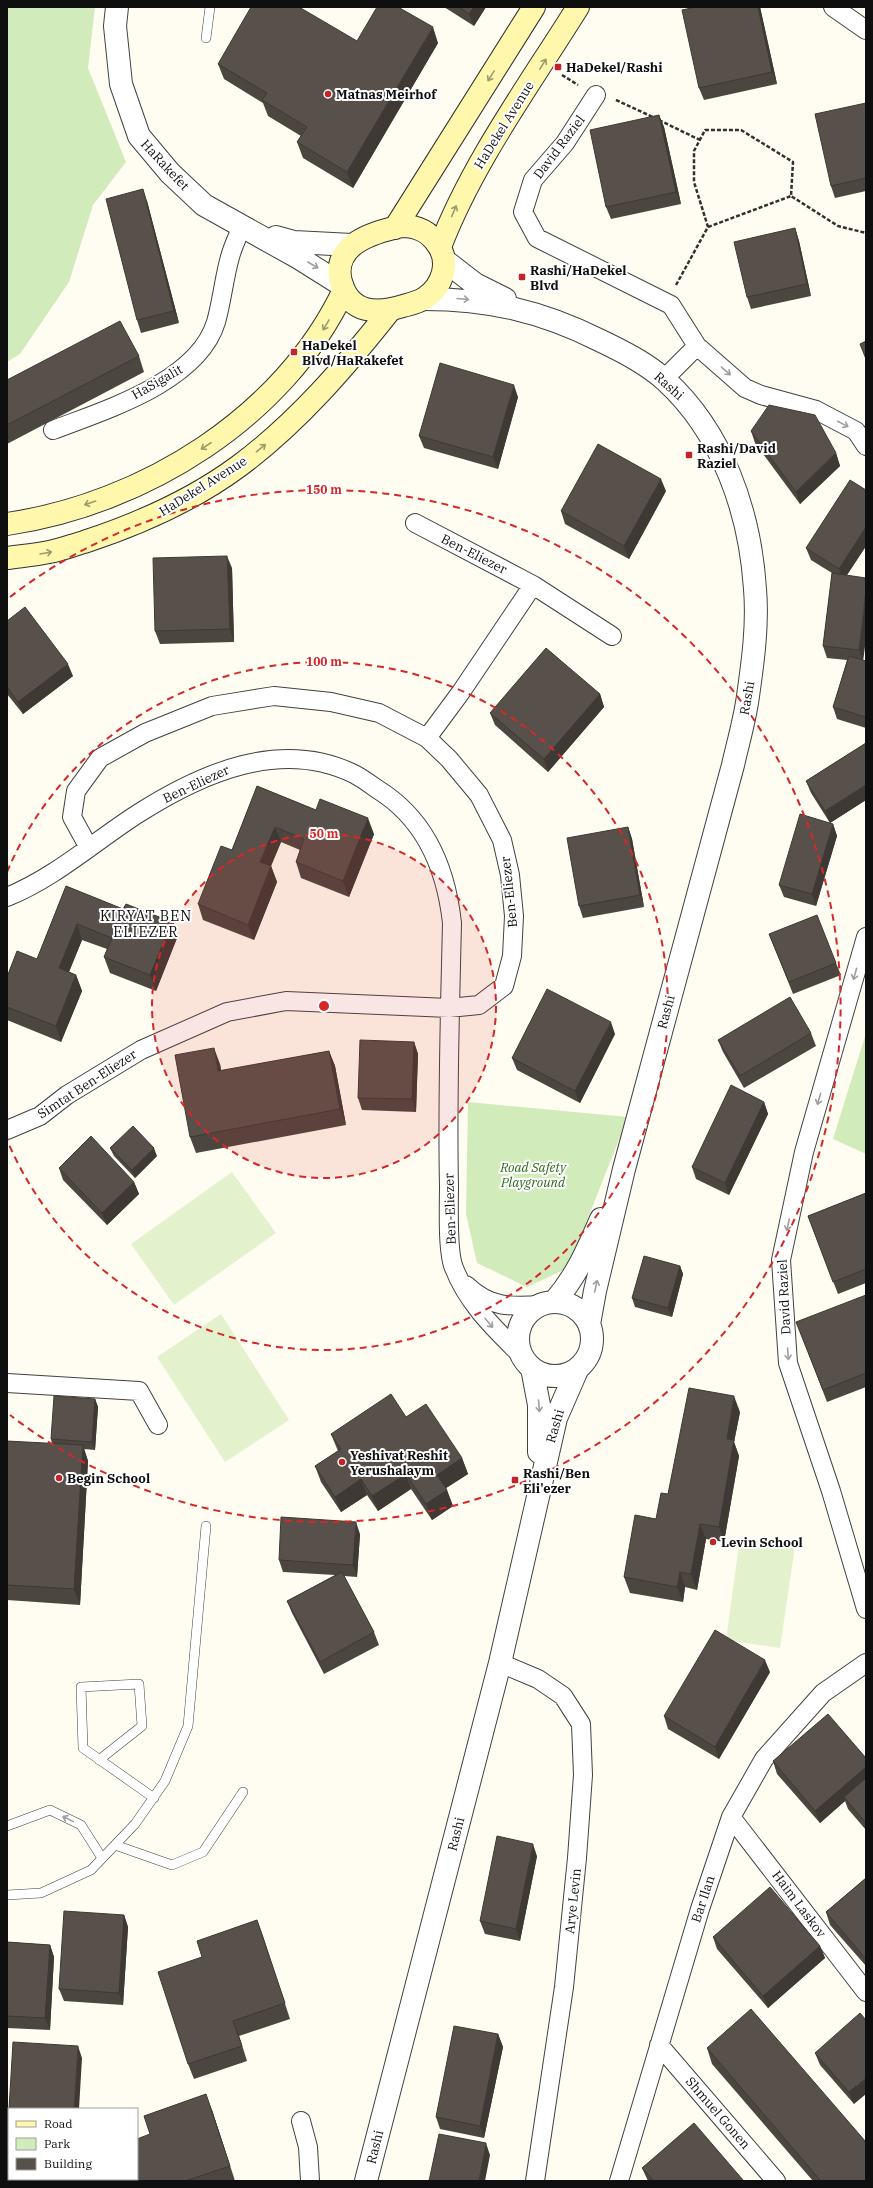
<svg xmlns="http://www.w3.org/2000/svg" width="873" height="2188" viewBox="0 0 873 2188" font-family="'IBM Plex Serif',serif">
  <style>
    .green { fill: #d2ebba }
    .pitch { fill: #e3f2cc }
    .lines { fill: none; stroke-linecap: round; stroke-linejoin: round }
    .service-casing { stroke: #424242; stroke-width: 10 }
    .minor-casing { stroke: #424242; stroke-width: 20 }
    .tertiary-casing { stroke: #424242; stroke-width: 24 }
    .secondary-casing { stroke: #313131; stroke-width: 24 }
    .path { stroke: #313131; stroke-width: 2.5; stroke-dasharray: 4 2; stroke-linecap: butt }
    .service { stroke: #fff; stroke-width: 9 }
    .minor { stroke: #fff; stroke-width: 18 }
    .tertiary { stroke: #fff; stroke-width: 22 }
    .secondary { stroke: #fff8ac; stroke-width: 22 }
    .wall { fill: #4c4640 }
    .shaded-wall { fill: #3e3934 }
    .building { fill: #58514b; stroke: #3e3934 }
    .oneway { stroke: #9f9b6d }
    .oneway2 { stroke: #9f9f9f }
    .ring { fill: none; stroke: #d62828; stroke-width: 2; stroke-dasharray: 7 5 }
    .poi-dot { fill: #c22427; stroke: #fff; stroke-width: 1.5 }
    .labels { text-anchor: middle; dominant-baseline: central; stroke-width: 4; stroke-linejoin: round; paint-order: stroke }
    .poi-label { font-size: 13px; font-weight: bold; fill: #0f0f0f; stroke: #fff; text-anchor: start }
    .street-label { font-size: 13px; fill: #0f0f0f; stroke: #fff }
    .park-label { font-size: 13px; font-style: italic; fill: #2b691d; stroke: #fff }
    .neighbourhood-label { font-size: 14px; letter-spacing: 1px; fill: #0f0f0f; stroke: #fff }
    .centre { fill: #d62828; stroke: #fff; stroke-width: 2 }
    .ring-label { font-size: 12px; text-anchor: middle; font-weight: bold; fill: #d62828; stroke: #fff; stroke-width: 4; stroke-linejoin: round; paint-order: stroke }
  </style>
  <rect width="100%" height="100%" fill="#fffdf1"/>
  <path class="green" d="M 7,7 L 95,7 L 88,68 L 126,162 L 93,205 L 69,282 L 20,354 L 7,362 Z
    M 866,1033 L 866,1154 L 833,1139 Z
    M 468,1102 L 628,1117 L 568,1268 L 527,1287 L 477,1263 L 466,1214 Z"/>
  <path class="pitch" d="M 232,1172 L 276,1233 L 174,1305 L 131,1244 Z
    M 221,1314 L 289,1420 L 225,1462 L 157,1357 Z
    M 740,1538 L 795,1546 L 780,1648 L 726,1640 Z"/>
  <g class="lines">
    <defs>
      <path id="service" d="M 206,38 L 210,7
        M 99,1760 L 142,1726 L 139,1684 L 81,1687 L 83,1748 L 154,1798
        M 7,1826 L 50,1810 L 81,1825 L 102,1858
        M 115,1845 L 172,1865 L 203,1852 L 243,1792
        M 7,1895 L 41,1893 L 91,1870 L 135,1824 L 165,1781 L 188,1726 L 206,1526"/>
      <path id="minor" d="M 833,7 L 866,30
        M 596,95 L 565,143 L 533,180 L 523,212 L 537,238 L 671,305 L 697,346 L 745,388 L 761,395 L 816,410 L 856,431 L 866,446
        M 664,379 L 697,346
        M 53,430 C 105,410 198,382 216,322 C 222,301 224,278 230,257 C 233,246 238,236 242,226
        M 415,523 L 533,585 L 612,636
        M 427,738 L 461,692 L 533,585
        M 7,897 C 56,877 95,841 139,813 C 202,773 281,738 354,774 C 362,778 370,784 377,789 C 426,819 446,868 452,923 C 450,1011 447,1099 449,1186 C 449,1205 447,1252 454,1268 C 468,1304 495,1329 522,1356
        M 866,937 L 804,1152 L 781,1260 L 788,1363 L 831,1491 L 866,1609
        M 7,1130 L 40,1116 L 67,1095 L 141,1050 L 227,1012 L 286,1001 L 449,1008 L 479,1005 L 504,986 L 512,956 L 514,916 L 510,875 L 502,840 L 479,795 L 449,759 L 427,738 L 379,713 L 331,702 L 274,696 L 212,706 L 145,733 L 100,758 L 76,791 L 72,817 L 89,848
        M 466,1285 C 490,1308 510,1307 542,1305
        M 7,1383 L 139,1391 L 158,1425
        M 500,1663 L 538,1679 L 563,1696 L 581,1724 L 583,1775 L 577,1858 L 564,1987 L 535,2181
        M 731,1817 L 866,1992
        M 659,2045 L 776,2181
        M 301,2121 L 308,2147 L 310,2181
        M 619,2181 L 700,1909 L 731,1817 L 764,1759 L 823,1693 L 866,1663"/>
      <path id="tertiary" d="M 117,7 L 115,26 L 121,84 L 139,136 L 170,173 L 204,205 L 299,258 L 342,285
        M 276,237 L 294,242 L 352,245
        M 444,260 L 475,284 L 505,299
        M 424,299 C 488,299 541,311 599,340 C 622,351 646,363 665,380 C 723,433 750,512 755,589 C 758,624 753,661 748,696 C 745,719 738,743 733,765 L 624,1169 L 595,1291 L 589,1324
        M 554,1302 C 576,1277 588,1249 601,1219
        M518 1339a37 37 0 1 1 74 0a37 37 0 1 1-74 0Z
        M 532,1368 L 539,1405 L 539,1452
        M 366,2181 L 500,1663 L 556,1418 L 577,1370"/>
      <path id="secondary" d="M 402,226 C 417,226 429,231 438,245 C 450,262 443,286 425,298 C 419,302 410,304 403,306 C 377,314 350,314 341,282 C 331,244 374,232 402,226 Z
        M 395,228 L 534,7
        M 440,247 C 472,163 530,84 578,7
        M 7,524 C 144,504 284,417 344,290
        M 7,558 C 21,556 35,555 49,552 C 61,550 73,545 84,542 C 139,524 193,500 239,466 C 297,423 346,366 391,309"/>
    </defs>
    <use href="#service" class="service-casing"/>
    <use href="#minor" class="minor-casing"/>
    <use href="#tertiary" class="tertiary-casing"/>
    <use href="#secondary" class="secondary-casing"/>
    <path class="path" d="M 562,75 L 578,85
      M 616,100 L 655,118
      M 659,120 L 700,140
      M 708,227 L 791,196
      M 676,285 L 708,227 L 694,182 L 694,151 L 705,130 L 741,130 L 793,162 L 791,196 L 838,226 L 866,233"/>
    <use href="#service" class="service"/>
    <use href="#minor" class="minor"/>
    <use href="#tertiary" class="tertiary"/>
    <use href="#secondary" class="secondary"/>
  </g>
  <path class="wall" d="M 444,7 L 486,7 L 474,26 Z
    M 696,7 L 760,7 L 777,84 L 704,100 L 699,88 Z
    M 357,41 L 438,43 L 353,188 L 303,158 L 297,142 L 301,136 L 268,116 L 263,103 L 224,79 L 218,64 Z
    M 866,103 L 866,191 L 835,198 L 831,186 Z
    M 659,115 L 664,127 L 681,204 L 611,219 L 606,207 Z
    M 147,201 L 179,323 L 141,333 L 137,320 Z
    M 795,228 L 799,241 L 811,296 L 751,309 L 747,297 Z
    M 139,356 L 144,372 L 7,444 L 7,380 Z
    M 518,397 L 498,469 L 424,448 L 419,436 Z
    M 751,431 L 836,453 L 840,466 L 800,504 L 755,443 Z
    M 866,490 L 866,546 L 847,575 L 863,660 L 866,661 L 866,728 L 837,719 L 833,707 L 847,660 L 827,658 L 823,646 L 832,573 L 811,560 L 806,548 Z
    M 666,491 L 629,559 L 565,524 L 561,511 Z
    M 232,568 L 234,642 L 160,644 L 155,631 Z
    M 7,621 L 73,676 L 23,714 L 7,694 Z
    M 600,694 L 604,707 L 548,772 L 495,725 L 490,713 Z
    M 866,743 L 866,800 L 830,823 L 811,793 L 806,781 Z
    M 257,786 L 374,834 L 349,897 L 301,878 L 296,862 L 300,850 L 281,842 L 271,866 L 277,882 L 254,940 L 203,920 L 198,904 L 232,850 Z
    M 833,824 L 837,836 L 816,906 L 784,897 L 779,885 Z
    M 628,827 L 632,839 L 644,907 L 583,918 L 579,906 Z
    M 66,886 L 177,938 L 156,991 L 110,973 L 104,957 L 107,949 L 82,940 L 69,972 L 76,975 L 82,991 L 61,1042 L 7,1020 L 7,977 L 37,959 Z
    M 769,934 L 836,963 L 841,975 L 793,994 Z
    M 811,1033 L 816,1046 L 744,1088 L 723,1052 L 718,1040 Z
    M 615,1034 L 580,1103 L 517,1070 L 512,1058 Z
    M 414,1042 L 418,1054 L 416,1112 L 362,1110 L 358,1098 Z
    M 329,1051 L 335,1066 L 346,1125 L 196,1153 L 190,1137 L 220,1064 L 221,1071 Z
    M 764,1102 L 768,1114 L 729,1195 L 696,1179 L 692,1167 Z
    M 110,1148 L 157,1156 L 135,1178 L 114,1156 Z
    M 59,1168 L 134,1182 L 139,1194 L 107,1225 L 63,1180 Z
    M 866,1193 L 866,1283 L 838,1294 L 808,1216 Z
    M 680,1266 L 683,1274 L 672,1317 L 635,1307 L 632,1298 Z
    M 866,1295 L 866,1387 L 827,1402 L 801,1334 Z
    M 95,1399 L 98,1407 L 95,1450 L 84,1449 L 88,1461 L 80,1605 L 7,1600 L 7,1441 L 52,1444 L 51,1439 Z
    M 740,1412 L 734,1442 L 739,1456 L 724,1542 L 706,1539 L 697,1590 L 685,1587 L 683,1602 L 630,1593 L 624,1577 L 656,1519 L 668,1494 Z
    M 406,1417 L 462,1458 L 468,1474 L 446,1488 L 453,1506 L 432,1520 L 411,1489 L 378,1511 L 367,1495 L 341,1512 L 321,1482 L 315,1466 L 338,1451 L 331,1434 Z
    M 360,1534 L 357,1577 L 344,1576 L 374,1632 L 379,1645 L 324,1674 L 292,1613 L 287,1601 L 335,1575 L 283,1572 L 279,1560 Z
    M 770,1672 L 719,1759 L 668,1729 L 664,1716 Z
    M 866,1758 L 866,1830 L 848,1809 L 845,1801 L 820,1823 L 777,1774 L 773,1761 Z
    M 537,1856 L 520,1941 L 485,1934 L 480,1921 Z
    M 866,1878 L 866,1966 L 830,1925 L 826,1912 Z
    M 124,1915 L 128,1927 L 123,2005 L 64,2001 L 59,1989 Z
    M 257,1920 L 290,2019 L 239,2036 L 247,2061 L 194,2079 L 188,2064 L 202,1957 Z
    M 713,1937 L 820,1946 L 825,1958 L 768,2008 L 717,1949 Z
    M 7,1942 L 50,1945 L 54,1957 L 50,2030 L 7,2028 Z
    M 866,2020 L 854,2104 L 820,2065 L 815,2053 Z
    M 498,2034 L 503,2047 L 484,2138 L 440,2129 L 436,2117 Z
    M 707,2048 L 866,2181 L 813,2181 L 712,2064 Z
    M 212,2110 L 235,2181 L 113,2181 L 150,2134 Z
    M 642,2168 L 743,2181 L 648,2181 Z"/>
  <path class="shaded-wall" d="M 474,7 L 486,7 L 474,26 L 469,14 Z
    M 758,7 L 760,7 L 777,84 L 772,72 Z
    M 433,27 L 438,43 L 353,188 L 347,172 Z
    M 659,115 L 664,127 L 681,204 L 676,192 Z
    M 143,189 L 147,201 L 179,323 L 174,311 Z
    M 795,228 L 799,241 L 811,296 L 807,284 Z
    M 514,385 L 518,397 L 498,469 L 493,457 Z
    M 836,453 L 840,466 L 800,504 L 796,492 Z
    M 661,479 L 666,491 L 629,559 L 624,546 Z
    M 866,527 L 866,546 L 843,581 L 839,569 Z
    M 227,556 L 232,568 L 234,642 L 230,629 Z
    M 866,591 L 866,639 L 863,662 L 859,650 Z
    M 68,664 L 73,676 L 23,714 L 18,702 Z
    M 600,694 L 604,707 L 548,772 L 544,759 Z
    M 866,785 L 866,800 L 830,823 L 825,811 Z
    M 368,818 L 374,834 L 349,897 L 343,881 Z
    M 833,824 L 837,836 L 816,906 L 812,894 Z
    M 275,827 L 281,842 L 266,878 L 260,862 Z
    M 628,827 L 632,839 L 644,907 L 640,895 Z
    M 271,866 L 277,882 L 254,940 L 248,925 Z
    M 172,922 L 177,938 L 156,991 L 150,975 Z
    M 77,924 L 82,940 L 64,984 L 59,968 Z
    M 76,975 L 82,991 L 61,1042 L 56,1026 Z
    M 611,1022 L 615,1034 L 580,1103 L 575,1091 Z
    M 414,1042 L 418,1054 L 416,1112 L 412,1099 Z
    M 214,1048 L 220,1064 L 224,1087 L 218,1071 Z
    M 329,1051 L 335,1066 L 346,1125 L 340,1109 Z
    M 764,1102 L 768,1114 L 729,1195 L 725,1183 Z
    M 154,1148 L 157,1156 L 135,1178 L 132,1170 Z
    M 134,1182 L 139,1194 L 107,1225 L 102,1213 Z
    M 680,1266 L 683,1274 L 672,1317 L 668,1308 Z
    M 734,1396 L 740,1412 L 734,1442 L 739,1456 L 724,1542 L 719,1527 L 727,1439 Z
    M 95,1399 L 98,1407 L 95,1450 L 92,1442 Z
    M 83,1445 L 88,1461 L 80,1605 L 74,1589 Z
    M 462,1458 L 468,1474 L 443,1490 L 437,1475 Z
    M 406,1474 L 411,1489 L 378,1511 L 372,1496 Z
    M 361,1479 L 367,1495 L 341,1512 L 335,1497 Z
    M 447,1490 L 453,1506 L 432,1520 L 426,1504 Z
    M 356,1522 L 360,1534 L 357,1577 L 353,1565 Z
    M 700,1524 L 706,1539 L 697,1590 L 691,1574 Z
    M 680,1572 L 685,1587 L 683,1602 L 677,1587 Z
    M 765,1660 L 770,1672 L 719,1759 L 715,1747 Z
    M 866,1767 L 866,1783 L 844,1797 L 845,1801 L 820,1823 L 815,1811 Z
    M 533,1844 L 537,1856 L 520,1941 L 516,1929 Z
    M 124,1915 L 128,1927 L 123,2005 L 119,1993 Z
    M 257,1920 L 263,1936 L 290,2019 L 285,2003 Z
    M 50,1945 L 54,1957 L 50,2030 L 45,2018 Z
    M 820,1946 L 825,1958 L 768,2008 L 763,1996 Z
    M 233,2021 L 239,2036 L 247,2061 L 242,2046 Z
    M 498,2034 L 503,2047 L 484,2138 L 480,2126 Z
    M 78,2046 L 82,2058 L 79,2109 L 74,2109 Z
    M 866,2078 L 866,2094 L 854,2104 L 849,2092 Z
    M 206,2094 L 212,2110 L 235,2181 Z
    M 486,2143 L 490,2155 L 485,2181 L 479,2181 Z"/>
  <path class="building" d="M 251,7 L 299,7 L 357,41 L 377,7 L 398,7 L 433,27 L 347,172 L 297,142 L 307,127 L 262,100 L 267,93 L 218,64 Z
    M 459,7 L 474,7 L 469,14 Z
    M 696,7 L 758,7 L 772,72 L 699,88 L 682,10 Z
    M 866,103 L 866,178 L 831,186 L 815,114 Z
    M 659,115 L 676,192 L 606,207 L 590,130 Z
    M 143,189 L 174,311 L 137,320 L 106,199 Z
    M 795,228 L 807,284 L 747,297 L 734,242 Z
    M 120,321 L 139,356 L 7,425 L 7,380 Z
    M 866,341 L 866,359 L 860,344 Z
    M 440,363 L 514,385 L 493,457 L 419,436 Z
    M 769,405 L 815,415 L 836,453 L 796,492 L 751,431 Z
    M 598,444 L 661,479 L 624,546 L 561,511 Z
    M 850,480 L 866,490 L 866,527 L 839,569 L 806,548 Z
    M 227,556 L 230,629 L 155,631 L 153,558 Z
    M 832,573 L 866,578 L 866,591 L 859,650 L 823,646 Z
    M 25,607 L 68,664 L 18,702 L 7,687 L 7,621 Z
    M 546,648 L 600,694 L 544,759 L 490,713 Z
    M 849,656 L 866,661 L 866,717 L 833,707 Z
    M 866,743 L 866,785 L 825,811 L 806,781 Z
    M 257,786 L 316,810 L 320,799 L 368,818 L 343,881 L 296,862 L 304,839 L 275,827 L 260,862 L 271,866 L 248,925 L 198,904 L 221,846 L 232,850 Z
    M 800,814 L 833,824 L 812,894 L 779,885 Z
    M 628,827 L 640,895 L 579,906 L 567,838 Z
    M 66,886 L 123,909 L 126,904 L 172,922 L 150,975 L 104,957 L 112,938 L 77,924 L 59,968 L 76,975 L 56,1026 L 7,1007 L 7,977 L 17,951 L 37,959 Z
    M 817,915 L 836,963 L 789,982 L 769,934 Z
    M 547,989 L 611,1022 L 575,1091 L 512,1058 Z
    M 790,997 L 811,1033 L 740,1076 L 718,1040 Z
    M 360,1040 L 414,1042 L 412,1099 L 358,1098 Z
    M 214,1048 L 218,1071 L 329,1051 L 340,1109 L 190,1137 L 175,1055 Z
    M 731,1085 L 764,1102 L 725,1183 L 692,1167 Z
    M 133,1126 L 154,1148 L 132,1170 L 110,1148 Z
    M 91,1136 L 134,1182 L 102,1213 L 59,1168 Z
    M 866,1193 L 866,1269 L 833,1282 L 808,1216 Z
    M 644,1256 L 680,1266 L 668,1308 L 632,1298 Z
    M 866,1295 L 866,1373 L 823,1390 L 796,1322 Z
    M 689,1388 L 734,1396 L 727,1439 L 734,1440 L 719,1527 L 700,1524 L 691,1574 L 680,1572 L 677,1587 L 624,1577 L 635,1515 L 656,1519 L 661,1493 L 668,1494 Z
    M 391,1394 L 406,1417 L 426,1404 L 462,1458 L 437,1475 L 447,1490 L 426,1504 L 406,1474 L 372,1496 L 361,1479 L 335,1497 L 315,1466 L 341,1449 L 331,1434 Z
    M 54,1396 L 95,1399 L 92,1442 L 51,1439 Z
    M 7,1441 L 83,1445 L 74,1589 L 7,1585 Z
    M 281,1517 L 356,1522 L 353,1565 L 279,1560 Z
    M 342,1572 L 374,1632 L 320,1662 L 287,1601 Z
    M 715,1630 L 765,1660 L 715,1747 L 664,1716 Z
    M 828,1714 L 866,1758 L 866,1767 L 815,1811 L 773,1761 Z
    M 866,1778 L 866,1823 L 844,1797 Z
    M 497,1836 L 533,1844 L 516,1929 L 480,1921 Z
    M 866,1878 L 866,1959 L 826,1912 Z
    M 770,1887 L 820,1946 L 763,1996 L 713,1937 Z
    M 64,1911 L 124,1915 L 119,1993 L 59,1989 Z
    M 257,1920 L 285,2003 L 233,2021 L 242,2046 L 188,2064 L 158,1972 L 202,1957 L 197,1941 Z
    M 7,1942 L 50,1945 L 45,2018 L 7,2016 Z
    M 751,2009 L 866,2142 L 866,2181 L 821,2181 L 707,2048 Z
    M 860,2013 L 866,2020 L 866,2078 L 849,2092 L 815,2053 Z
    M 454,2026 L 498,2034 L 480,2126 L 436,2117 Z
    M 13,2042 L 78,2046 L 74,2109 L 9,2109 Z
    M 206,2094 L 230,2166 L 185,2181 L 113,2181 L 113,2179 L 137,2179 L 137,2139 L 150,2134 L 144,2116 Z
    M 9,2116 L 9,2135 L 8,2134 Z
    M 694,2123 L 743,2180 L 742,2181 L 654,2181 L 642,2168 Z
    M 439,2134 L 486,2143 L 479,2181 L 429,2181 Z"/>
  <defs><path id="oneway-shaft" d="M-6 0H5M1.5-3L5.5 0L1.5 3" fill="none" stroke-width="1.6" stroke-linecap="round" stroke-linejoin="round"/></defs>
  <g class="oneway">
    <use href="#oneway-shaft" transform="translate(543 64) rotate(-58)"/>
    <use href="#oneway-shaft" transform="translate(491 76) rotate(122)"/>
    <use href="#oneway-shaft" transform="translate(454 211) rotate(-67)"/>
    <use href="#oneway-shaft" transform="translate(326 325) rotate(121)"/>
    <use href="#oneway-shaft" transform="translate(206 446) rotate(147)"/>
    <use href="#oneway-shaft" transform="translate(261 448) rotate(-39)"/>
    <use href="#oneway-shaft" transform="translate(90 503) rotate(161)"/>
    <use href="#oneway-shaft" transform="translate(46 553) rotate(-10)"/>
  </g>
  <g class="oneway2">
    <use href="#oneway-shaft" transform="translate(313 265) rotate(30)"/>
    <use href="#oneway-shaft" transform="translate(463 299) rotate(5)"/>
    <use href="#oneway-shaft" transform="translate(726 371) rotate(41)"/>
    <use href="#oneway-shaft" transform="translate(843 424) rotate(28)"/>
    <use href="#oneway-shaft" transform="translate(855 974) rotate(106)"/>
    <use href="#oneway-shaft" transform="translate(819 1099) rotate(106)"/>
    <use href="#oneway-shaft" transform="translate(788 1225) rotate(102)"/>
    <use href="#oneway-shaft" transform="translate(596 1286) rotate(-77)"/>
    <use href="#oneway-shaft" transform="translate(489 1323) rotate(49)"/>
    <use href="#oneway-shaft" transform="translate(788 1354) rotate(86)"/>
    <use href="#oneway-shaft" transform="translate(539 1406) rotate(85)"/>
    <use href="#oneway-shaft" transform="translate(68 1819) rotate(-154)"/>
  </g>
  <circle cx="324" cy="1006" r="172" fill="#d62828" fill-opacity=".12"/>
  <g class="ring">
    <circle cx="324" cy="1006" r="172"/>
    <path d="M7 872A344 344 0 1 1 7 1140"/>
    <path d="M10 597A516 516 0 1 1 10 1415"/>
  </g>
  <g class="poi-dot">
    <rect x="554" y="63" width="8" height="8" rx="2"/>
    <circle cx="328" cy="94" r="4"/>
    <rect x="518" y="273" width="8" height="8" rx="2"/>
    <rect x="290" y="348" width="8" height="8" rx="2"/>
    <rect x="685" y="451" width="8" height="8" rx="2"/>
    <circle cx="342" cy="1462" r="4"/>
    <circle cx="59" cy="1478" r="4"/>
    <rect x="511" y="1476" width="8" height="8" rx="2"/>
    <circle cx="713" cy="1542" r="4"/>
  </g>
  <g class="labels">
    <g class="poi-label">
      <text x="566" y="67">HaDekel/Rashi</text>
      <text x="336" y="94">Matnas Meirhof</text>
      <text x="530" y="270">Rashi/HaDekel<tspan x="530" dy="15">Blvd</tspan></text>
      <text x="302" y="345">HaDekel<tspan x="302" dy="15">Blvd/HaRakefet</tspan></text>
      <text x="697" y="448">Rashi/David<tspan x="697" dy="15">Raziel</tspan></text>
      <text x="350" y="1455">Yeshivat Reshit<tspan x="350" dy="15">Yerushalaym</tspan></text>
      <text x="523" y="1473">Rashi/Ben<tspan x="523" dy="15">Eli'ezer</tspan></text>
      <text x="67" y="1478">Begin School</text>
      <text x="721" y="1542">Levin School</text>
    </g>
    <g class="street-label">
      <text transform="translate(504 125) rotate(-58)">HaDekel Avenue</text>
      <text transform="translate(559 147) rotate(-53)">David Raziel</text>
      <text transform="translate(165 165) rotate(47)">HaRakefet</text>
      <text transform="translate(157 382) rotate(-30)">HaSigalit</text>
      <text transform="translate(669 386) rotate(42)">Rashi</text>
      <text transform="translate(203 486) rotate(-32)">HaDekel Avenue</text>
      <text transform="translate(474 554) rotate(27)">Ben-Eliezer</text>
      <text transform="translate(747 698) rotate(-80)">Rashi</text>
      <text transform="translate(196 784) rotate(-25)">Ben-Eliezer</text>
      <text transform="translate(509 892) rotate(-96)">Ben-Eliezer</text>
      <text transform="translate(666 1012) rotate(-75)">Rashi</text>
      <text transform="translate(87 1084) rotate(-33)">Simtat Ben-Eliezer</text>
      <text transform="translate(450 1209) rotate(-92)">Ben-Eliezer</text>
      <text transform="translate(784 1297) rotate(-93)">David Raziel</text>
      <text transform="translate(555 1426) rotate(-74)">Rashi</text>
      <text transform="translate(456 1834) rotate(-76)">Rashi</text>
      <text transform="translate(703 1899) rotate(-72)">Bar Ilan</text>
      <text transform="translate(573 1901) rotate(-84)">Arye Levin</text>
      <text transform="translate(799 1904) rotate(53)">Haim Laskov</text>
      <text transform="translate(718 2113) rotate(49)">Shmuel Gonen</text>
      <text transform="translate(375 2147) rotate(-76)">Rashi</text>
    </g>
    <g class="park-label">
      <text x="533" y="1167">Road Safety<tspan x="533" dy="15">Playground</tspan></text>
    </g>
    <g class="neighbourhood-label">
      <text x="146" y="916">KIRYAT BEN<tspan x="146" dy="16">ELIEZER</tspan></text>
    </g>
  </g>
  <circle cx="324" cy="1006" r="6" class="centre"/>
  <g class="ring-label">
    <text x="324" y="494">150 m</text>
    <text x="324" y="666">100 m</text>
    <text x="324" y="838">50 m</text>
  </g>
  <rect width="873" height="2188" fill="none" stroke="#0f0f0f" stroke-width="16"/>
  <rect x="8" y="2108" width="130" height="72" fill="#ffffff" stroke="#9f9f9f"/>
  <rect x="16" y="2121" width="20" height="6" fill="#fff8ac" stroke="#9f9f9f"/>
  <text x="44" y="2128" font-size="12" fill="#0f0f0f">Road</text>
  <rect x="16" y="2138" width="20" height="12" fill="#d2ebba" stroke="#9f9f9f"/>
  <text x="44" y="2148" font-size="12" fill="#0f0f0f">Park</text>
  <rect x="16" y="2158" width="20" height="12" fill="#58514b" stroke="#9f9f9f"/>
  <text x="44" y="2168" font-size="12" fill="#0f0f0f">Building</text>
</svg>
